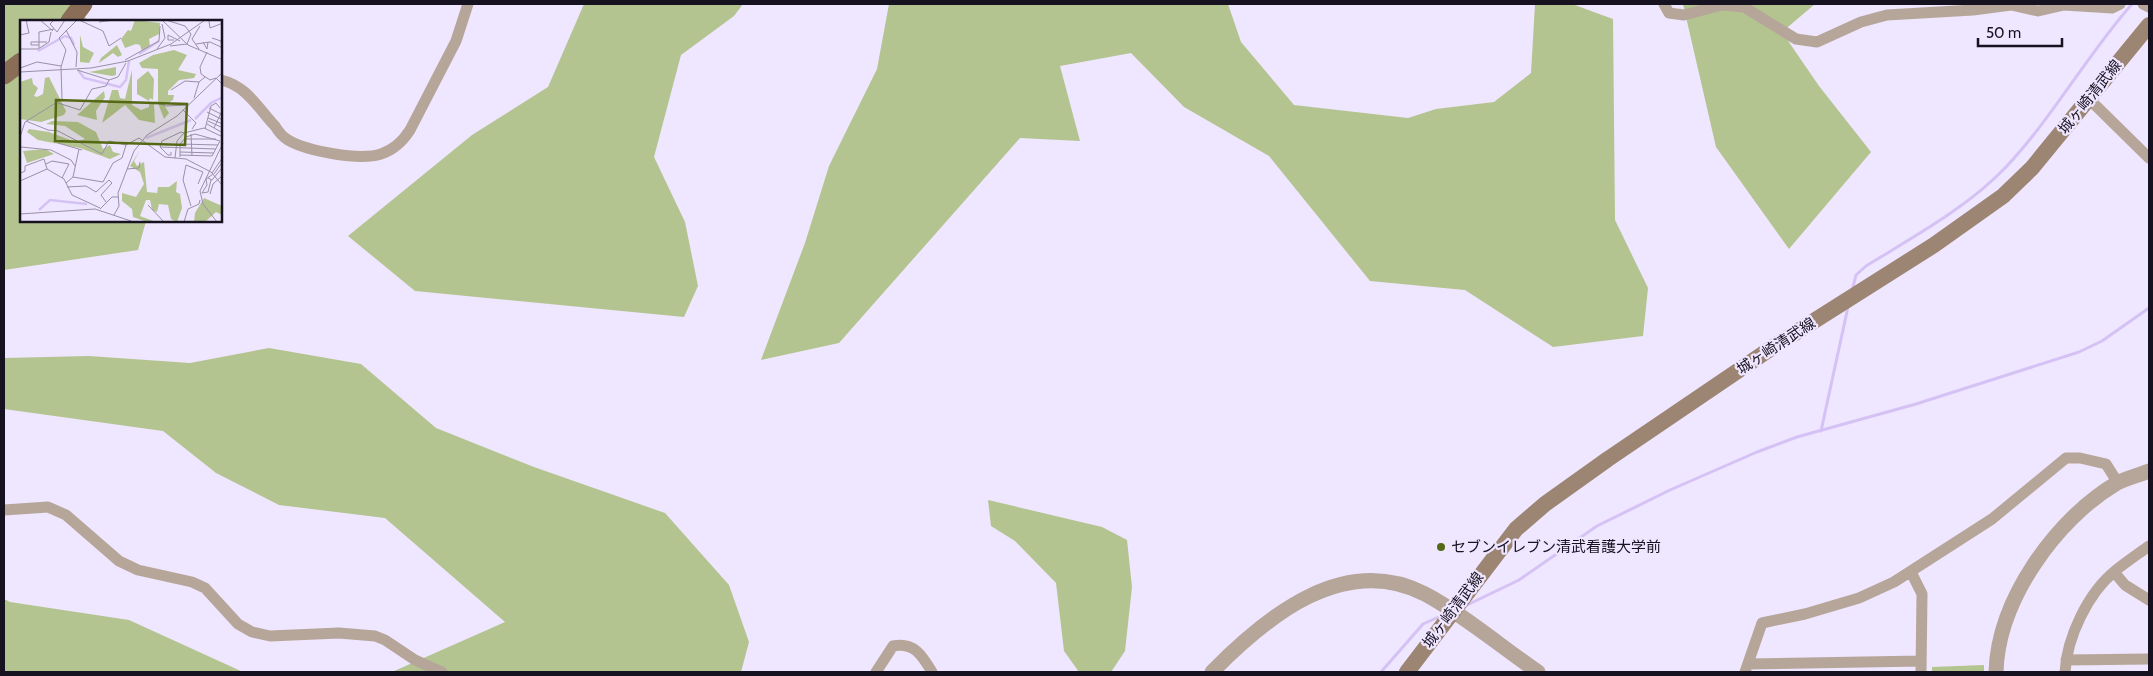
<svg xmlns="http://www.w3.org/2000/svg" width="2153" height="676" viewBox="0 0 2153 676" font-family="Cabin,'Noto Sans JP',sans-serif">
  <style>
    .green { fill: #b4c490 }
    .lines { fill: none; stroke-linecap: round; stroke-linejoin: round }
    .stream { stroke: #d5c2f4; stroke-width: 3 }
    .minor { stroke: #b6a699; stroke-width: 11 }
    .tertiary { stroke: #b6a699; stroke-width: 15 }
    .secondary { stroke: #9c8572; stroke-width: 16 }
    .primary { stroke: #896d56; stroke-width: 19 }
    .poi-dot { fill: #556814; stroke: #efe6ff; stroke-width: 2 }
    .labels { text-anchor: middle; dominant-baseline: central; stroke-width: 4.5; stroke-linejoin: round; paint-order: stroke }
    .street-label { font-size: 15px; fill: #171220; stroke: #efe6ff }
    .poi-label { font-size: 15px; fill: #171220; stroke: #efe6ff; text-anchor: start }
    .inset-river { fill: none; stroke: #d5c2f4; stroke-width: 2.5 }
    .inset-road { fill: none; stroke: #9991a6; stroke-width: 1 }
    .view { fill: #556814; fill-opacity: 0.15; stroke: #556814; stroke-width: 2.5 }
    .inset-edge { fill: none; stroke: #171220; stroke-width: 2.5 }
  </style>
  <rect width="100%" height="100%" fill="#efe6ff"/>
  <path class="green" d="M 4,4 L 79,4 L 87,21 L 21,21 L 21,221 L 146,221 L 138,250 L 4,270 Z
    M 584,4 L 743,4 L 734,16 L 681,55 L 654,157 L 685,222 L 698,286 L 684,317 L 415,291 L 348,236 L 472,135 L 548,87 Z
    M 889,4 L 1228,4 L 1241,42 L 1294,105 L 1408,118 L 1436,109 L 1494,102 L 1531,73 L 1535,4 L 1572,4 L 1613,19 L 1615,220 L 1648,288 L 1643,336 L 1553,347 L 1465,290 L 1370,281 L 1269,156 L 1184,107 L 1131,53 L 1060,66 L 1080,141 L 1020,138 L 839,343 L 761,360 L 805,243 L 829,166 L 877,69 Z
    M 1683,4 L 1815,4 L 1782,32 L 1819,86 L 1871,152 L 1789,249 L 1716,147 Z
    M 269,348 L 361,364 L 436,428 L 534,467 L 665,513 L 729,585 L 749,642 L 741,672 L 392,672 L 505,622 L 385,518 L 279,505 L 216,473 L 163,431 L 4,409 L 4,358 L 89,356 L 190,363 Z
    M 988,500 L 1102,527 L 1127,540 L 1132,587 L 1125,651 L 1111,672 L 1079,672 L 1064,651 L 1056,583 L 1015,541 L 991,526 Z
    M 4,599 L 10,602 L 129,620 L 243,672 L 4,672 Z
    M 1984,665 L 1984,672 L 1932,672 L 1932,667 Z"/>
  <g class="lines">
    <path class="stream" d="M 1852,291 L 1856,275 L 1866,266 C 1913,237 1967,208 2006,167 C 2053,117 2087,55 2132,4
      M 1821,431 L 1848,307
      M 1467,605 L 1519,580 L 1597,526 L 1670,490 L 1757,452 L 1797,437 L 1916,404 L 2079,352 L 2102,341 L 2149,308
      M 1381,672 L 1423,624 L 1441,616"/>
    <path class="minor" d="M 1664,4 L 1669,13 L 1684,15 L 1722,5 L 1744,7 L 1796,39 L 1817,42 L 1861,22 L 1887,15 L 1973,10 L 2011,5 L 2038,11 L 2064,5 L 2112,8 L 2120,4
      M 2143,4 L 2149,7
      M 221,80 C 247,86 258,108 275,126 C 278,131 283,137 288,140 C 307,151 359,161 381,154 C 393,150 403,141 410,130 L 456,41 L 468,4
      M 2089,99 L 2149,158
      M 4,510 L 48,507 L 66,515 L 119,561 L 138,570 L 192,582 L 205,588 L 238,624 L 252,632 L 270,636 L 339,633 L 375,636 L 385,640 L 415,660 L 442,672
      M 1911,572 L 1922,594 L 1921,672
      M 2114,572 L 2125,585 L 2149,600
      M 2066,660 L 2149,659
      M 1748,664 L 1921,661
      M 876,672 L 893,646 C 914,642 922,655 932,672
      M 1745,672 L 1762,623 L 1805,614 L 1859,598 L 1894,582 L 1992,519 L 2066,458 L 2080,458 L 2106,464 L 2118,483
      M 2065,672 C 2067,637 2088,593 2115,571 C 2126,562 2138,554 2149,546"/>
    <path class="tertiary" d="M 1212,672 C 1266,617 1344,552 1425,594 C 1461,613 1503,648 1538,672
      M 1996,672 C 1998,600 2056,519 2117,483 C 2127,478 2139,475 2149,471"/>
    <path class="secondary" d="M 1407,672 L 1516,529 L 1545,504 L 1608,459 L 1773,347 L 1934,245 L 2003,196 L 2032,168 L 2149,25"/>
    <path class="primary" d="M 70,21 L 83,4
      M 4,75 L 21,62"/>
  </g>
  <circle class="poi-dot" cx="1441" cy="547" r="5"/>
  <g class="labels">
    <g class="street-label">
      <text transform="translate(2090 97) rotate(-51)">城ヶ崎清武線</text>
      <text transform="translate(1776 346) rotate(-33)">城ヶ崎清武線</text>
      <text transform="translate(1453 610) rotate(-53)">城ヶ崎清武線</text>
    </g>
    <g class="poi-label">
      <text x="1451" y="547">セブンイレブン清武看護大学前</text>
    </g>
  </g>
  <g transform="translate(20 20)">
    <rect width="202" height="202" fill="#efe6ff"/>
    <path d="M 115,0 L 140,3 L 139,14 L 129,19 L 130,26 L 122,31 L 120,25 L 116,24 L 105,28 L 101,19 L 108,10 L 111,11 ZM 60,15 L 63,27 L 74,33 L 69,43 L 60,42 ZM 97,25 L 102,35 L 98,37 L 93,33 L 79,43 L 81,38 ZM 154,30 L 167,35 L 158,50 L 176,54 L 174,58 L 159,60 L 148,71 L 148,75 L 154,75 L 153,80 L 144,85 L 149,93 L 144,99 L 138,83 L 138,49 L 122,48 L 119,43 L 133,35 ZM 96,47 L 96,55 L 92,56 L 69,52 ZM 112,50 L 112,85 L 121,90 L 129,87 L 129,82 L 134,84 L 135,103 L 119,100 L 105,85 L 82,103 L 92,70 L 98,70 L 100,78 L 105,79 ZM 128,51 L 134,59 L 133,80 L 130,78 L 129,81 L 117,74 L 117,60 ZM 29,57 L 46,91 L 44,95 L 21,102 L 0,99 L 0,62 L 12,58 L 13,64 L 18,68 L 14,76 L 17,77 L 23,74 L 25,58 ZM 84,71 L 85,77 L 76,91 L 77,100 L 57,95 ZM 32,101 L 58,102 L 76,112 L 83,129 L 90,125 L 93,132 L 101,134 L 90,139 L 60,128 L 18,120 L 7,112 L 9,109 L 29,112 L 56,122 L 65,119 L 45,106 L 26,104 ZM 25,129 L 34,134 L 7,143 L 3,131 ZM 120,130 L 114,141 L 117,146 L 124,142 L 127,172 L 137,173 L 138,167 L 149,167 L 157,161 L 156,172 L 160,174 L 162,188 L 157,202 L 151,199 L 148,185 L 139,184 L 137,192 L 132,190 L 130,180 L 126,180 L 120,196 L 136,202 L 127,202 L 113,197 L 112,189 L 102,181 L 102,173 L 116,177 L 124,164 L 120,152 L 110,146 ZM 184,178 L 202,186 L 202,195 L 196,192 L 185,202 L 174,202 L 175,193 Z" fill="#b4c490"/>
    <path class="inset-river" d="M 18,31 L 45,16 L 51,18 L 54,25M 119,34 L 139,21M 58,50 L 64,58 L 100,67 L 106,60 L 109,41M 175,99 L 191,83 L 203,77M 126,118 L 171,100M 19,190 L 30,180 L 67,184"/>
    <path class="inset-road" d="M 20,0 L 33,11M 34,0 L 30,4 L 37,12 L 45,0M 59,0 L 83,11 L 89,26 L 101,18M 142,0 L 168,25 L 203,40M 146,0 L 165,6 L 171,14 L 167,24 L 150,26M 189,1 L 190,8 L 203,3M 79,2 L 94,0M 46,10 L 57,32 L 56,47M 0,15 L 9,13 L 6,0M 0,17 L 0,37M 192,18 L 201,21 L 202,28M 154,20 L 148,20 L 148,15 L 160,21M 183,22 L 187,29 L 188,22M 176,24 L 190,22 L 201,27 L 203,32M 19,25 L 11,25 L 11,22 L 27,22M 19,28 L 19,12 L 34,9M 1,29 L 18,29 L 29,22 L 31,12M 137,29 L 145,18 L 142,4M 179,29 L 172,19 L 180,6M 187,32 L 180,47 L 181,54 L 190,60 L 196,58 L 203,65M 105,40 L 139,21 L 140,6M 0,48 L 17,42 L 41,46M 57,50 L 89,60M 0,52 L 71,48 L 108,41 L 151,24 L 185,0M 151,70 L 165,61 L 179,62M 174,78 L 179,62 L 185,57M 136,82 L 146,86 L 167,85M 38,83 L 60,90 L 72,69 L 86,66 L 89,60 L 98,57 L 106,43M 189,88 L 203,95M 163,90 L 176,103 L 172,109M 187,92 L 203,100M 188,98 L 203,104M 6,101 L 28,110 L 38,111 L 82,134 L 89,121 L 106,125M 188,101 L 203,108M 187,104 L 203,113M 194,108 L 202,91M 185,109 L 191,86 L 196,83 L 200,88M 171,114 L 172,136M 164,119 L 196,119M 38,123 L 62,130M 160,124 L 198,125M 1,127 L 31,130 L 51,140 L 55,146M 140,127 L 196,129M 140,127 L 142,121 L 161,112 L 164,113M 140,127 L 148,135 L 151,135 L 151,132M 160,132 L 194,133M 160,137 L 160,124 L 166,117 L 175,114 L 200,121 L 192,136 L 160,135M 155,138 L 157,121 L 164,113 L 184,108 L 203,117M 0,142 L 0,117 L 5,102 L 42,79 L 41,47 L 46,30 L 39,18 L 57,0M 26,144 L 32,141 L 49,144 L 42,158M 107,149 L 119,148 L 120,142M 1,153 L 5,151 L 5,146 L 24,139 L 27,149 L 44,159 L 52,175 L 80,188M 192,153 L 203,137M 194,154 L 203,141M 53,157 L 59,129M 188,158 L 192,160 L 202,148M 0,161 L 27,149M 46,163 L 53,157 L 83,162 L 93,143 L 102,138 L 106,125 L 119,118 L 145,137 L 166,139 L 191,152 L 203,166M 47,167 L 66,166 L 76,172 L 89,160 L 92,163 L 81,175 L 86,182M 182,173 L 187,165 L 186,159 L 193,154M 182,173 L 188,172 L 191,160M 190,174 L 193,164 L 203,155M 128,185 L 144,202M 171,186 L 163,160 L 166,145 L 183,152 L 178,164M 80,189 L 92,177 L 98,177M 0,194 L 75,189 L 114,202M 94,195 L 99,186 L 98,173 L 114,131 L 127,115 L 157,96 L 203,52M 164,202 L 168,189 L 179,184 L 180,180M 197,202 L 183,184 L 180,171 L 203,123"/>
    <path class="view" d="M 36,80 L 167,84 L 165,125 L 35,121 Z"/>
    <rect width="202" height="202" class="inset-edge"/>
  </g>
  <rect width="2153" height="676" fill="none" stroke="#171220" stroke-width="10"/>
  <path d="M1978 38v8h84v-8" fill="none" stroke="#171220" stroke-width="2.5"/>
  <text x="1986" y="38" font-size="15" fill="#171220" stroke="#efe6ff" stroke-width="4" paint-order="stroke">50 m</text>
</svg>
